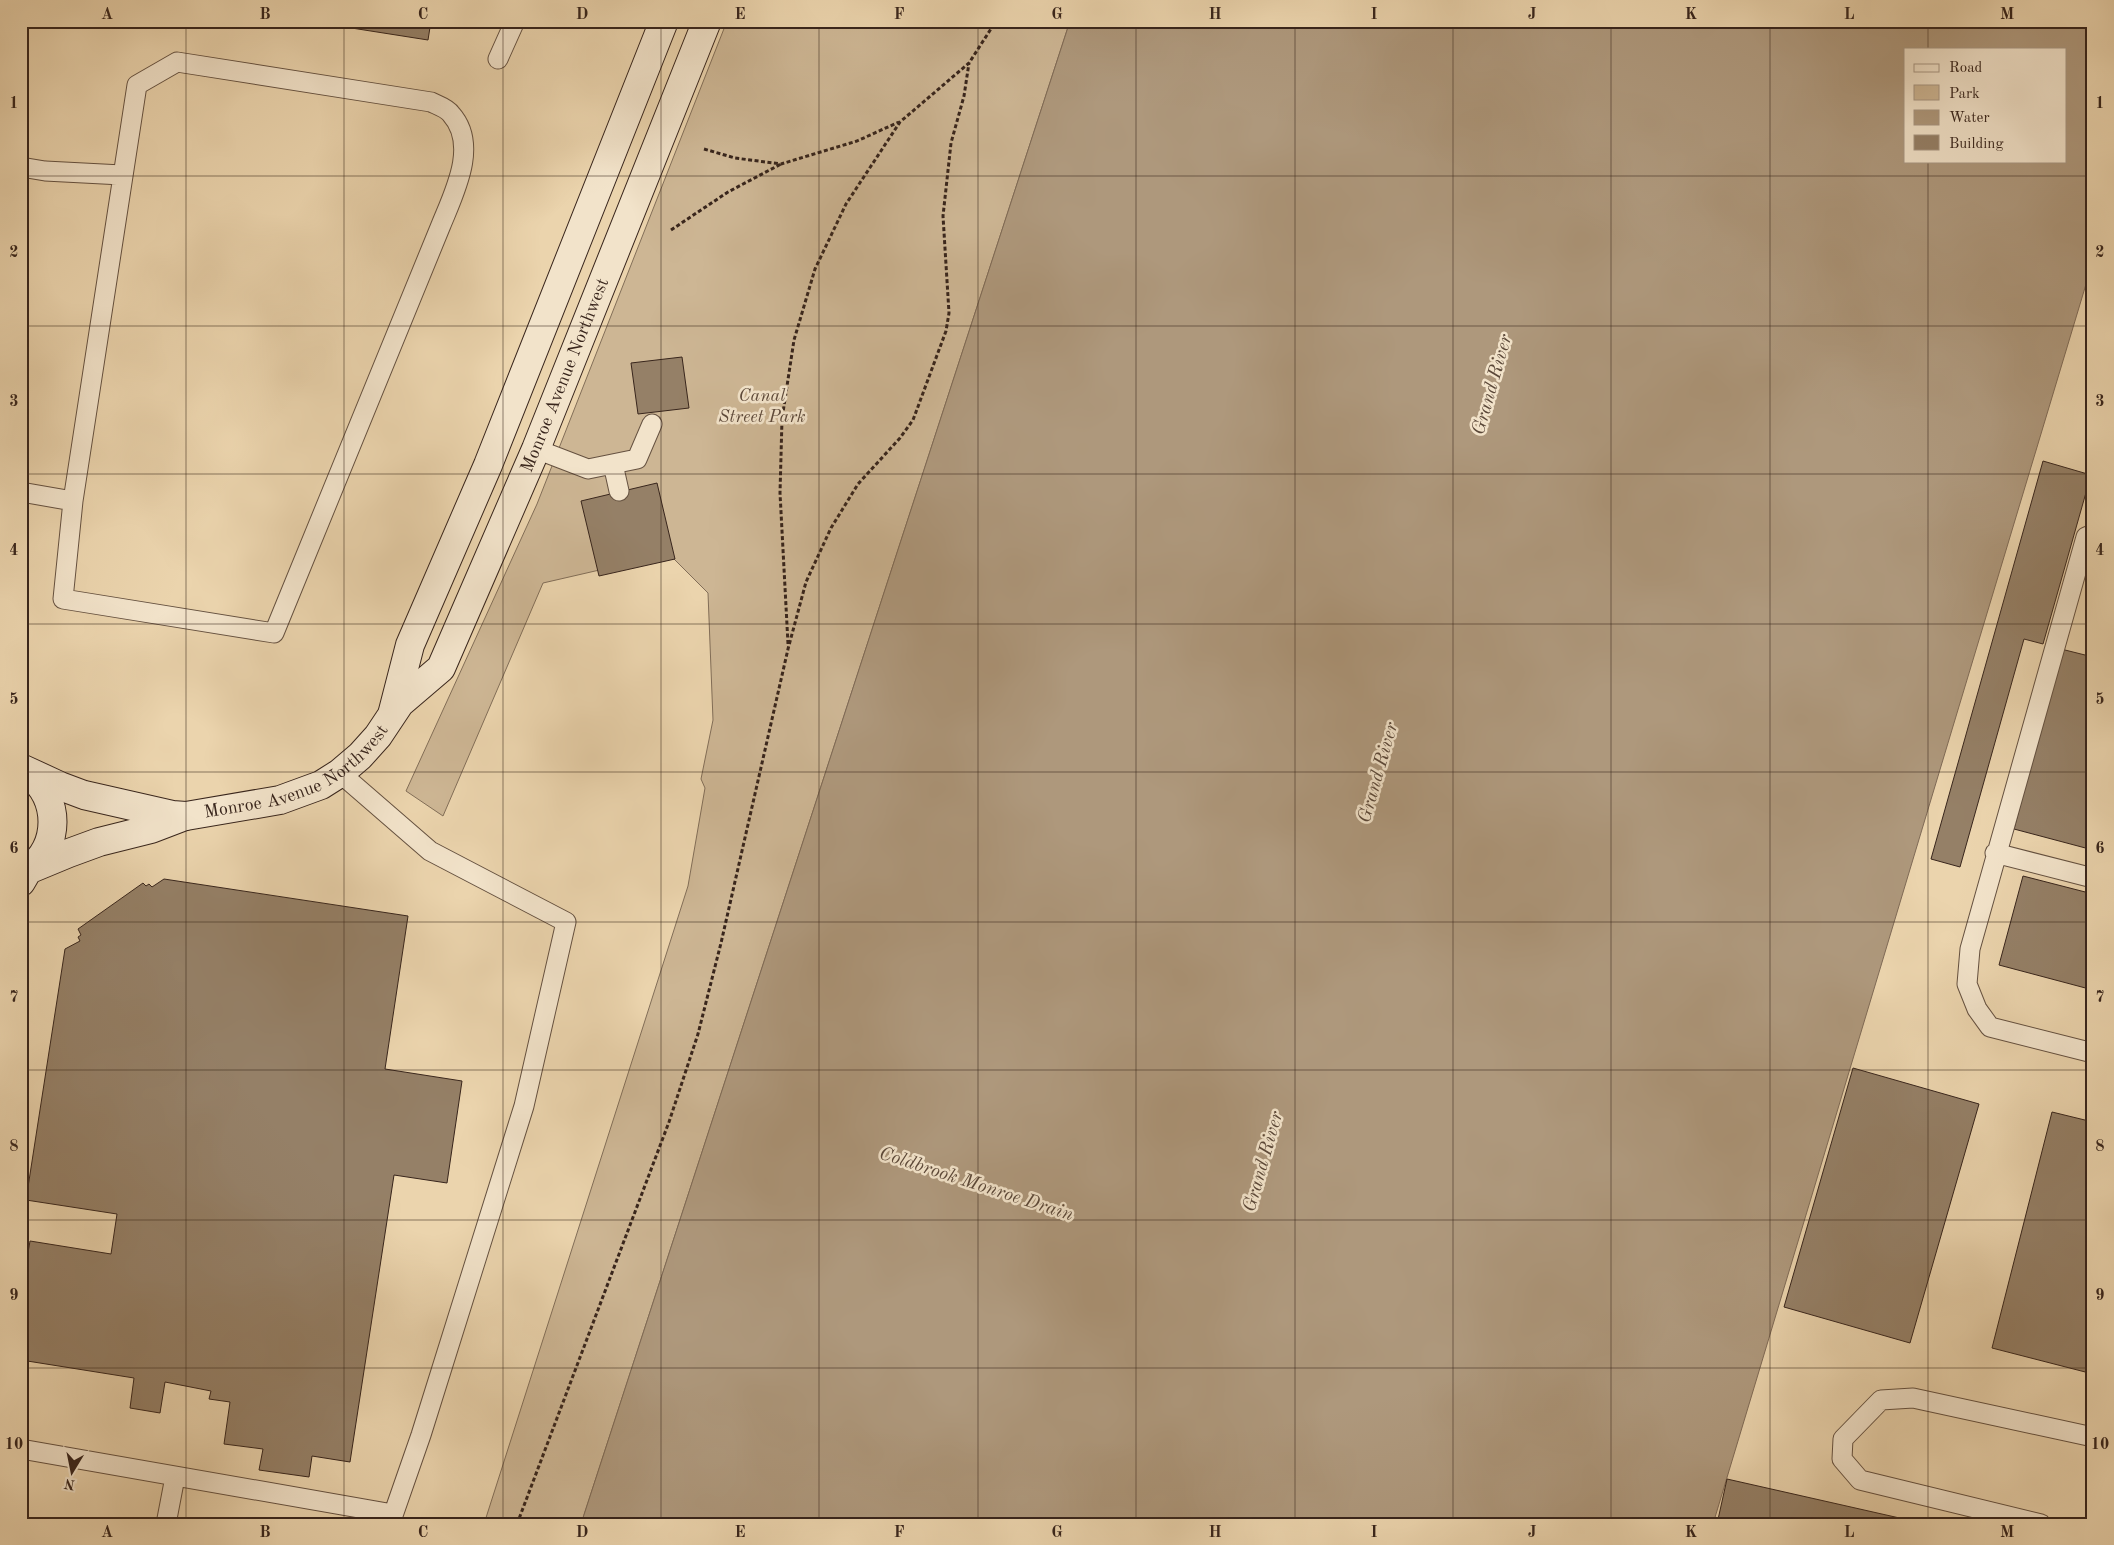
<svg xmlns="http://www.w3.org/2000/svg" width="2114" height="1545" viewBox="0 0 2114 1545" font-family="'Old Standard TT',serif">
  <style>
    .green { fill: #cdb694; stroke: #826e58 }
    .water { fill: #ae987c; stroke: #7f6a56; fill-rule: evenodd }
    .building { fill: #958067; stroke: #38251c }
    .lines { fill: none; stroke-linecap: round; stroke-linejoin: round }
    .service-casing { stroke: #655140; stroke-width: 21 }
    .secondary-casing { stroke: #38251c; stroke-width: 30 }
    .path { stroke: #38251c; stroke-width: 3; stroke-dasharray: 4 2.5; stroke-linecap: butt }
    .service { stroke: #f2e3ca; stroke-width: 19 }
    .secondary { stroke: #f2e3ca; stroke-width: 28 }
    .grid { fill: none; stroke: #38251c; stroke-width: 1; stroke-opacity: 0.55 }
    .labels { text-anchor: middle; dominant-baseline: central; stroke-width: 5; stroke-linejoin: round; paint-order: stroke }
    .street-label { font-size: 18px; fill: #38251c; stroke: #f2e3ca }
    .park-label { font-size: 18px; font-style: italic; fill: #5d493a; stroke: #f2e3ca }
    .water-label { font-size: 19px; font-style: italic; fill: #5b4839; stroke: #f2e3ca }
    .neatline { fill: none; stroke: #38251c; stroke-width: 2 }
    .grid-label { font-size: 16px; text-anchor: middle; font-weight: bold; fill: #38251c }
  </style>
  <rect width="100%" height="100%" fill="#ebd4ad"/>
  <filter id="stains"><feTurbulence type="fractalNoise" baseFrequency=".004" numOctaves="4"/><feColorMatrix values="0 0 0 0 .2 0 0 0 0 .09 0 0 0 0 .02 0 0 0 .5 -.17"/></filter>
  <radialGradient id="worn" r=".72"><stop offset=".6" stop-color="#630" stop-opacity="0"/><stop offset="1" stop-color="#630" stop-opacity=".3"/></radialGradient>
  <path class="green" d="M 727,21 L 1070,21 L 581,1524 L 484,1524 L 688,886 L 705,788 L 701,779 L 713,720 L 708,593 L 669,554 L 543,583 L 443,816 L 406,791 L 537,504 Z"/>
  <path class="water" d="M 1070,21 L 2093,21 L 2093,261 L 1713,1524 L 581,1524 ZM 1905,49 L 2065,49 L 2065,161 L 1905,161 Z"/>
  <path class="building" d="M 307,21 L 431,21 L 428,40 Z
    M 682,357 L 689,408 L 638,414 L 631,363 Z
    M 2043,461 L 2091,475 L 2043,644 L 2024,639 L 1960,867 L 1931,859 Z
    M 657,483 L 675,559 L 599,576 L 581,501 Z
    M 2061,649 L 2093,657 L 2093,850 L 2014,829 Z
    M 2023,876 L 2093,894 L 2093,990 L 1999,965 Z
    M 164,879 L 408,916 L 385,1069 L 462,1081 L 447,1183 L 394,1175 L 350,1462 L 312,1456 L 309,1477 L 259,1470 L 263,1449 L 224,1444 L 230,1402 L 209,1399 L 211,1391 L 165,1382 L 160,1413 L 130,1408 L 134,1378 L 21,1360 L 21,1294 L 30,1241 L 111,1254 L 117,1214 L 26,1200 L 65,949 L 80,941 L 78,937 L 81,935 L 78,929 L 143,883 L 146,886 L 149,884 L 152,887 Z
    M 1853,1068 L 1979,1104 L 1910,1343 L 1784,1307 Z
    M 2052,1112 L 2093,1122 L 2093,1374 L 1992,1348 Z
    M 1727,1479 L 1926,1524 L 1717,1524 Z"/>
  <g class="lines">
    <defs>
      <path id="service" d="M 498,59 L 515,21
        M 177,62 L 431,102 C 437,105 447,108 451,114 C 479,145 454,193 441,225 L 274,633 L 63,599 L 73,501 L 137,85 Z
        M 21,167 L 45,171 L 122,175
        M 536,449 L 588,469 L 637,459 L 652,424
        M 613,464 L 619,491
        M 21,492 L 73,501
        M 2093,534 L 2086,537 L 1970,949 L 1967,984 L 1977,1009 L 1990,1027 L 2093,1053
        M 340,773 L 430,851 L 566,922 L 524,1106 L 421,1435 L 390,1524
        M 1995,853 L 2093,878
        M 21,1449 L 393,1514
        M 166,1524 L 175,1477
        M 2041,1524 L 1860,1480 L 1842,1459 L 1843,1439 L 1881,1400 L 1913,1398 L 2093,1437"/>
      <g id="secondary">
        <path d="M 393,711 L 410,645 L 488,465 L 664,21"/>
        <path id="s1" d="M 21,768 L 60,786 L 84,795 L 172,815 L 186,816 L 280,800 L 321,785 L 340,773 L 360,756 L 378,736 L 400,703 L 441,668 L 536,449 L 707,21"/>
        <path d="M 28,870 C 61,845 60,799 29,774"/>
        <path d="M 21,882 L 28,870 L 69,853 L 99,842 L 151,829 L 185,816"/>
      </g>
    </defs>
    <use href="#service" class="service-casing"/>
    <use href="#secondary" class="secondary-casing"/>
    <path class="path" d="M 704,149 L 735,158 L 781,164 L 857,141 L 899,122
      M 671,230 L 728,192 L 781,164
      M 788,644 L 780,493 L 782,419 L 794,340 L 815,269 L 846,204 L 900,122 L 969,63 L 996,21
      M 517,1524 L 669,1122 L 698,1034 L 721,943 L 788,649 L 806,582 L 831,528 L 858,484 L 900,438 L 913,420 L 946,331 L 949,313 L 943,216 L 951,143 L 964,96 L 969,63"/>
    <use href="#service" class="service"/>
    <use href="#secondary" class="secondary"/>
  </g>
  <path class="grid" d="M 186,21 L 186,1524M 344,21 L 344,1524M 503,21 L 503,1524M 661,21 L 661,1524M 819,21 L 819,1524M 978,21 L 978,1524M 1136,21 L 1136,1524M 1295,21 L 1295,1524M 1453,21 L 1453,1524M 1611,21 L 1611,1524M 1770,21 L 1770,1524M 1928,21 L 1928,49M 1928,161 L 1928,1524M 21,176 L 2093,176M 21,326 L 2093,326M 21,474 L 2093,474M 21,624 L 2093,624M 21,772 L 2093,772M 21,922 L 2093,922M 21,1070 L 2093,1070M 21,1220 L 2093,1220M 21,1368 L 2093,1368"/>
  <g class="labels">
    <g class="street-label">
      <text stroke="none"><textPath href="#s1" startOffset="799">Monroe Avenue Northwest</textPath></text>
      <text stroke="none"><textPath href="#s1" startOffset="295">Monroe Avenue Northwest</textPath></text>
    </g>
    <g class="park-label">
      <text x="762" y="396">Canal<tspan x="762" dy="21">Street Park</tspan></text>
    </g>
    <g class="water-label">
      <text transform="translate(1493 385) rotate(-74)">Grand River</text>
      <text transform="translate(1379 773) rotate(-74)">Grand River</text>
      <text transform="translate(1264 1162) rotate(-74)">Grand River</text>
      <text transform="translate(976 1185) rotate(18)">Coldbrook Monroe Drain</text>
    </g>
  </g>
  <rect width="2114" height="1545" fill="none" stroke="#ebd4ad" stroke-width="55"/>
  <rect x="1904" y="48" width="162" height="115" fill="#f2e3ca" stroke="#a89784"/>
  <rect x="1914" y="64" width="25" height="8" fill="#f2e3ca" stroke="#a89784"/>
  <text x="1949" y="72" font-size="15" fill="#38251c">Road</text>
  <rect x="1914" y="85" width="25" height="15" fill="#cdb694" stroke="#a89784"/>
  <text x="1949" y="98" font-size="15" fill="#38251c">Park</text>
  <rect x="1914" y="110" width="25" height="15" fill="#ae987c" stroke="#a89784"/>
  <text x="1949" y="122" font-size="15" fill="#38251c">Water</text>
  <rect x="1914" y="135" width="25" height="15" fill="#958067" stroke="#a89784"/>
  <text x="1949" y="148" font-size="15" fill="#38251c">Building</text>
  <g transform="translate(72 1472) rotate(190)" stroke="#f2e3ca" stroke-width="4" paint-order="stroke">
  <path d="M0-4L9 19L0 12L-9 19Z" fill="#38251c"/>
  <text y="-8" font-size="14" font-weight="bold" text-anchor="middle" fill="#38251c">N</text>
  </g>
  <rect x="28" y="28" width="2058" height="1490" class="neatline"/>
  <g class="grid-label">
    <text x="107" y="19">A</text>
    <text x="265" y="19">B</text>
    <text x="423" y="19">C</text>
    <text x="582" y="19">D</text>
    <text x="740" y="19">E</text>
    <text x="899" y="19">F</text>
    <text x="1057" y="19">G</text>
    <text x="1215" y="19">H</text>
    <text x="1374" y="19">I</text>
    <text x="1532" y="19">J</text>
    <text x="1691" y="19">K</text>
    <text x="1849" y="19">L</text>
    <text x="2007" y="19">M</text>
    <text x="14" y="108">1</text>
    <text x="2100" y="108">1</text>
    <text x="14" y="257">2</text>
    <text x="2100" y="257">2</text>
    <text x="14" y="406">3</text>
    <text x="2100" y="406">3</text>
    <text x="14" y="555">4</text>
    <text x="2100" y="555">4</text>
    <text x="14" y="704">5</text>
    <text x="2100" y="704">5</text>
    <text x="14" y="853">6</text>
    <text x="2100" y="853">6</text>
    <text x="14" y="1002">7</text>
    <text x="2100" y="1002">7</text>
    <text x="14" y="1151">8</text>
    <text x="2100" y="1151">8</text>
    <text x="14" y="1300">9</text>
    <text x="2100" y="1300">9</text>
    <text x="14" y="1449">10</text>
    <text x="2100" y="1449">10</text>
    <text x="107" y="1537">A</text>
    <text x="265" y="1537">B</text>
    <text x="423" y="1537">C</text>
    <text x="582" y="1537">D</text>
    <text x="740" y="1537">E</text>
    <text x="899" y="1537">F</text>
    <text x="1057" y="1537">G</text>
    <text x="1215" y="1537">H</text>
    <text x="1374" y="1537">I</text>
    <text x="1532" y="1537">J</text>
    <text x="1691" y="1537">K</text>
    <text x="1849" y="1537">L</text>
    <text x="2007" y="1537">M</text>
  </g>
  <rect width="100%" height="100%" filter="url(#stains)"/>
  <rect width="100%" height="100%" fill="url(#worn)"/>
</svg>
